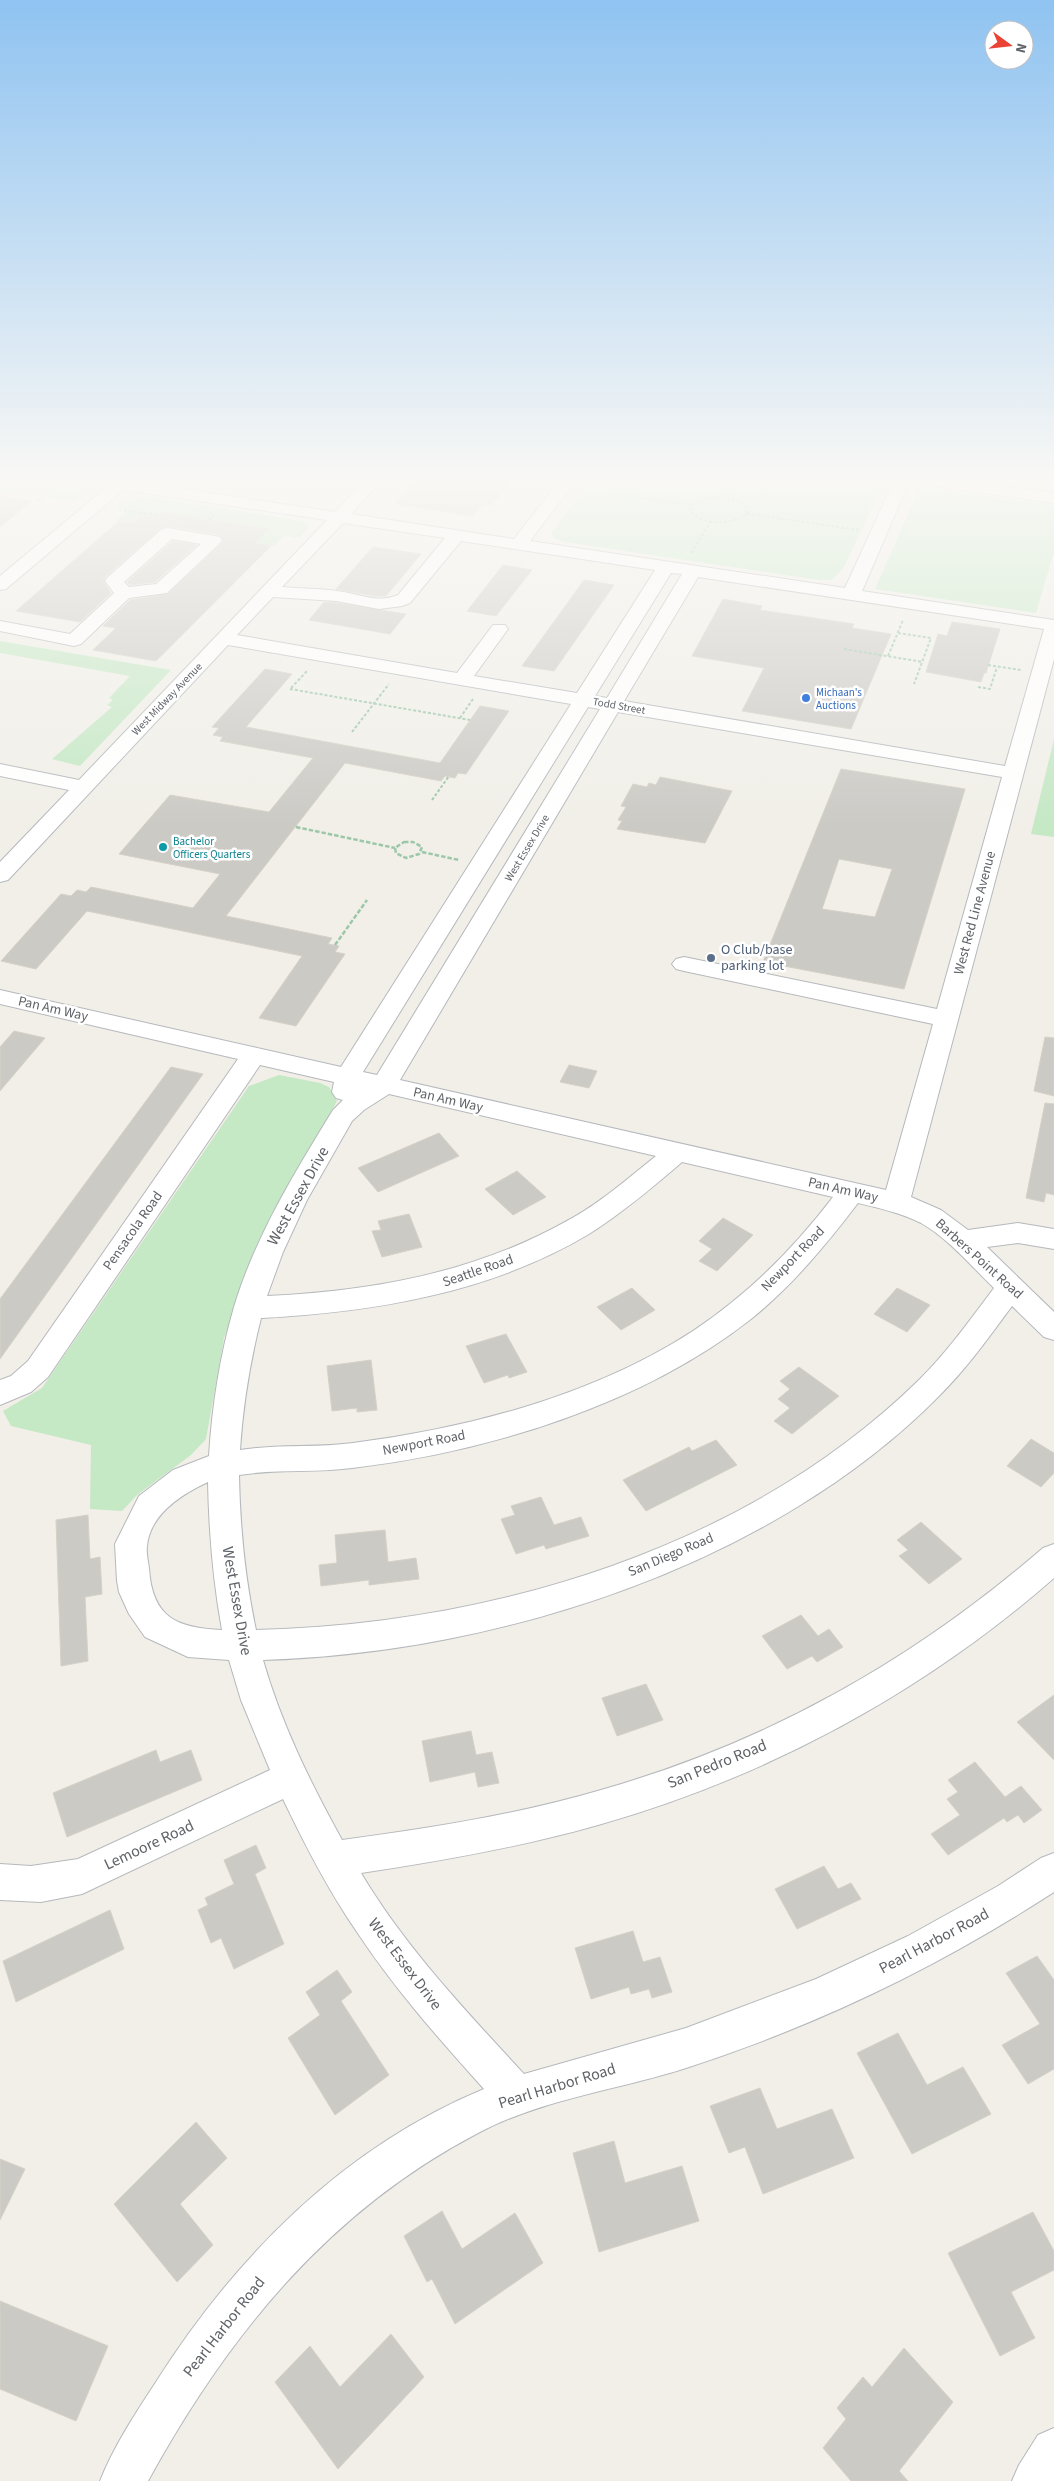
<svg xmlns="http://www.w3.org/2000/svg" width="1054" height="2481" viewBox="0 0 1054 2481" font-family="'Source Sans 3',sans-serif">
  <style>
    .green { fill: #c5e8c5 }
    .building { fill: #cccac5; stroke: #d6d1c6; fill-rule: evenodd }
    .lines { fill: none; stroke-linecap: round; stroke-linejoin: round }
    .minor-casing { stroke: #b5b8bc; stroke-width: 2 }
    .path-far1 { stroke: #9cc7a9; stroke-width: 2; stroke-dasharray: 3 2; stroke-linecap: butt }
    .path { stroke: #9cc7a9; stroke-width: 2.5; stroke-dasharray: 4.5 2; stroke-linecap: butt }
    .minor { fill: #fff; fill-rule: evenodd }
    .shop-dot { fill: #3f7fe0; stroke: #fff; stroke-width: 2 }
    .culture-dot { fill: #0f9aa8; stroke: #fff; stroke-width: 2 }
    .service-dot { fill: #5c6f8a; stroke: #fff; stroke-width: 2 }
    .labels { text-anchor: middle; dominant-baseline: central; stroke-width: 5; stroke-linejoin: round; paint-order: stroke }
    .far-shop-label { font-size: 11px; fill: #366cbe; stroke: #fff; text-anchor: start }
    .far-street-label { font-size: 11px; fill: #5f6368; stroke: #fff }
    .far-culture-label { font-size: 11px; fill: #0d838f; stroke: #fff; text-anchor: start }
    .street-label { font-size: 14px; fill: #5f6368; stroke: #fff }
    .service-label { font-size: 14px; fill: #4e5e75; stroke: #fff; text-anchor: start }
    .near-street-label { font-size: 16px; fill: #5f6368; stroke: #fff }
  </style>
  <rect width="100%" height="100%" fill="#f1efe8"/>
  <path class="green" d="M 6,479 L 34,480 L 16,494 L 0,492 L 0,483 Z
    M 592,479 L 862,479 L 880,483 L 881,489 L 844,567 L 832,580 L 819,580 L 564,542 L 553,537 L 552,532 Z
    M 59,487 L 80,491 L 83,495 L 74,502 L 47,497 Z
    M 920,487 L 1054,505 L 1054,552 L 1036,613 L 875,589 Z
    M 145,496 L 303,521 L 309,527 L 299,538 L 285,535 L 274,546 L 255,543 L 269,529 L 161,512 L 156,516 L 143,514 L 132,523 L 116,521 L 128,510 L 115,507 L 122,501 Z
    M 0,641 L 171,670 L 80,766 L 52,759 L 112,707 L 107,705 L 113,700 L 109,698 L 130,676 L 0,653 Z
    M 1054,739 L 1054,837 L 1031,834 Z
    M 279,1075 L 320,1083 L 329,1087 L 337,1101 L 253,1259 L 224,1338 L 206,1439 L 191,1455 L 137,1495 L 122,1511 L 90,1509 L 91,1445 L 11,1426 L 3,1411 L 42,1388 L 249,1086 Z"/>
  <path class="building" d="M 418,479 L 514,479 L 492,505 L 483,504 L 472,516 L 394,504 Z
    M 0,496 L 32,501 L 0,527 Z
    M 161,512 L 269,529 L 255,543 L 271,546 L 156,661 L 93,650 L 116,628 L 103,626 L 130,600 L 168,594 L 223,542 L 220,535 L 168,526 L 161,528 L 106,576 L 103,581 L 111,593 L 80,622 L 16,611 L 119,521 L 132,523 L 143,514 L 156,516 Z
    M 173,541 L 197,545 L 155,582 L 130,585 L 127,582 Z
    M 373,547 L 421,554 L 386,596 L 375,596 L 336,589 Z
    M 503,565 L 532,570 L 496,616 L 467,611 Z
    M 584,580 L 614,585 L 554,671 L 522,666 Z
    M 723,599 L 762,606 L 760,610 L 854,624 L 852,628 L 891,634 L 851,729 L 742,711 L 764,668 L 692,656 Z
    M 324,602 L 336,603 L 406,614 L 390,634 L 309,620 Z
    M 952,622 L 1000,629 L 986,673 L 984,673 L 981,682 L 926,672 L 938,634 L 947,636 Z
    M 265,669 L 292,674 L 246,727 L 440,763 L 480,706 L 509,711 L 466,774 L 458,773 L 455,778 L 445,776 L 441,781 L 345,763 L 226,916 L 332,938 L 328,944 L 339,946 L 335,952 L 345,954 L 296,1026 L 259,1018 L 302,956 L 87,911 L 36,969 L 1,961 L 61,894 L 71,896 L 77,890 L 86,892 L 91,887 L 193,908 L 220,874 L 119,854 L 170,795 L 269,812 L 313,758 L 220,741 L 223,737 L 213,735 L 219,728 L 212,727 Z
    M 841,769 L 965,789 L 904,989 L 763,962 ZM 839,859 L 892,869 L 875,917 L 822,909 Z
    M 660,777 L 732,791 L 705,843 L 617,829 L 622,821 L 618,820 L 626,807 L 621,806 L 633,784 L 647,787 L 649,783 L 656,785 Z
    M 14,1031 L 45,1038 L 0,1091 L 0,1047 Z
    M 1045,1037 L 1054,1038 L 1054,1096 L 1034,1091 Z
    M 569,1065 L 597,1071 L 589,1088 L 560,1082 Z
    M 171,1067 L 203,1074 L 0,1359 L 0,1299 Z
    M 1045,1103 L 1054,1104 L 1054,1195 L 1046,1193 L 1044,1202 L 1026,1198 Z
    M 439,1133 L 459,1156 L 378,1192 L 358,1168 Z
    M 517,1171 L 546,1197 L 513,1215 L 485,1189 Z
    M 409,1214 L 422,1247 L 382,1257 L 372,1231 L 381,1230 L 378,1221 Z
    M 723,1218 L 753,1235 L 717,1271 L 699,1261 L 712,1249 L 699,1241 Z
    M 632,1288 L 655,1310 L 621,1330 L 597,1307 Z
    M 897,1288 L 930,1305 L 907,1332 L 874,1314 Z
    M 506,1334 L 527,1372 L 509,1378 L 508,1375 L 484,1383 L 466,1346 Z
    M 371,1360 L 377,1410 L 357,1412 L 357,1408 L 332,1411 L 327,1366 Z
    M 799,1367 L 839,1396 L 792,1434 L 774,1421 L 790,1408 L 778,1399 L 790,1389 L 780,1381 Z
    M 1031,1439 L 1054,1453 L 1054,1473 L 1041,1487 L 1007,1466 Z
    M 716,1440 L 737,1465 L 646,1511 L 623,1480 L 689,1447 L 692,1451 Z
    M 541,1497 L 554,1525 L 581,1517 L 589,1536 L 546,1549 L 544,1545 L 516,1554 L 501,1519 L 515,1515 L 511,1506 Z
    M 88,1515 L 90,1559 L 100,1557 L 102,1594 L 85,1597 L 88,1661 L 61,1666 L 56,1520 Z
    M 921,1522 L 962,1559 L 929,1584 L 899,1556 L 908,1550 L 897,1540 Z
    M 385,1530 L 388,1562 L 416,1558 L 419,1579 L 369,1585 L 369,1580 L 321,1586 L 319,1565 L 337,1563 L 335,1535 Z
    M 801,1615 L 818,1636 L 829,1629 L 843,1647 L 817,1662 L 812,1656 L 787,1669 L 762,1636 Z
    M 646,1684 L 663,1720 L 617,1736 L 602,1698 Z
    M 1054,1695 L 1054,1760 L 1017,1722 Z
    M 471,1731 L 476,1755 L 492,1752 L 499,1783 L 478,1787 L 475,1772 L 430,1782 L 422,1741 Z
    M 156,1750 L 160,1762 L 191,1750 L 202,1780 L 67,1837 L 53,1793 Z
    M 975,1762 L 1005,1797 L 1021,1786 L 1042,1810 L 1024,1823 L 1018,1815 L 1007,1822 L 1004,1818 L 948,1855 L 931,1834 L 960,1815 L 947,1799 L 958,1792 L 948,1780 Z
    M 256,1845 L 266,1868 L 255,1874 L 284,1944 L 234,1969 L 221,1938 L 211,1943 L 198,1910 L 208,1905 L 205,1898 L 234,1884 L 224,1860 Z
    M 824,1866 L 838,1889 L 851,1883 L 861,1899 L 797,1929 L 775,1889 Z
    M 110,1910 L 124,1949 L 16,2002 L 3,1961 Z
    M 633,1931 L 643,1962 L 660,1957 L 672,1992 L 652,1998 L 649,1989 L 631,1994 L 629,1987 L 591,1999 L 575,1948 Z
    M 1037,1956 L 1054,1980 L 1054,2069 L 1028,2084 L 1002,2045 L 1040,2024 L 1006,1973 Z
    M 337,1970 L 352,1992 L 341,2001 L 389,2075 L 335,2115 L 288,2038 L 320,2015 L 306,1992 Z
    M 898,2033 L 927,2085 L 963,2067 L 991,2114 L 912,2154 L 857,2053 Z
    M 760,2088 L 777,2129 L 832,2109 L 854,2158 L 763,2194 L 745,2147 L 729,2153 L 710,2106 Z
    M 196,2122 L 227,2158 L 180,2204 L 213,2245 L 177,2282 L 114,2204 Z
    M 614,2141 L 625,2183 L 682,2166 L 699,2221 L 599,2252 L 573,2153 Z
    M 0,2159 L 25,2169 L 0,2220 Z
    M 442,2211 L 462,2249 L 515,2213 L 543,2263 L 455,2324 L 432,2279 L 427,2282 L 404,2236 Z
    M 1033,2212 L 1054,2251 L 1054,2270 L 1011,2292 L 1035,2338 L 1000,2356 L 948,2253 Z
    M 0,2301 L 108,2346 L 76,2421 L 0,2389 Z
    M 391,2334 L 424,2377 L 338,2469 L 275,2382 L 310,2346 L 340,2387 Z
    M 904,2348 L 953,2402 L 899,2471 L 908,2481 L 851,2481 L 823,2448 L 846,2419 L 837,2408 L 863,2377 L 872,2387 Z"/>
  <g class="lines">
    <defs>
      <path id="minor" d="M 77,479 L 134,479 L 132,481 L 335,512 L 366,479 L 383,479 L 351,514 L 514,539 L 561,479 L 577,479 L 530,541 L 845,588 L 895,479 L 949,479 L 1054,493 L 1054,503 L 909,482 L 862,591 L 1054,620 L 1054,659 L 911,1197 L 941,1210 L 968,1230 L 1018,1223 L 1054,1229 L 1054,1249 L 1018,1243 L 987,1247 L 1054,1312 L 1054,1340 L 1044,1337 L 1012,1306 C 989,1337 967,1368 939,1396 C 771,1566 498,1653 263,1660 C 281,1723 310,1782 342,1840 C 429,1828 516,1815 601,1790 C 768,1742 911,1662 1043,1548 L 1054,1544 L 1054,1578 C 923,1693 767,1777 598,1825 C 521,1847 441,1861 361,1873 C 405,1947 466,2011 524,2074 L 686,2028 L 816,1979 L 908,1936 L 998,1886 L 1041,1858 L 1054,1853 L 1054,1892 C 940,1966 816,2026 686,2068 C 618,2090 542,2099 478,2133 C 329,2211 228,2335 148,2481 L 100,2481 C 114,2446 135,2414 156,2382 C 236,2256 344,2147 484,2089 C 439,2039 394,1988 357,1932 C 328,1890 305,1845 283,1799 L 82,1894 L 41,1902 L 0,1900 L 0,1864 L 31,1866 L 78,1859 L 270,1770 L 241,1700 L 229,1660 L 188,1657 L 145,1637 L 129,1614 L 119,1592 L 117,1581 L 115,1544 L 139,1496 L 173,1470 L 209,1456 C 212,1406 220,1355 234,1307 C 255,1237 295,1172 333,1110 L 343,1100 L 336,1098 L 332,1092 L 334,1082 L 260,1065 L 48,1377 L 31,1392 L 0,1405 L 0,1380 L 11,1376 L 28,1361 L 238,1059 L 0,1004 L 0,990 L 341,1067 L 571,704 L 228,645 L 8,880 L 0,882 L 0,862 L 69,790 L 0,776 L 0,764 L 79,780 L 327,520 L 123,490 L 6,589 L 0,590 L 0,576 L 107,487 L 79,482 ZM 343,523 L 445,538 L 398,595 C 377,604 357,593 337,591 C 319,588 300,589 282,587 ZM 461,541 L 655,570 L 577,693 L 474,676 L 508,629 L 505,625 L 493,625 L 457,673 L 237,635 L 273,597 L 336,601 L 379,609 L 402,606 L 410,603 ZM 671,573 L 682,574 L 607,698 L 595,696 ZM 698,577 L 1044,629 L 1005,766 L 624,701 ZM 588,707 L 600,709 L 377,1075 L 363,1072 ZM 618,712 L 1002,777 L 937,1009 L 684,957 L 676,959 L 672,964 L 676,969 L 684,971 L 933,1024 L 886,1190 L 400,1080 ZM 389,1094 L 656,1156 C 627,1179 599,1204 567,1221 C 474,1273 372,1291 267,1296 L 283,1252 L 307,1200 L 352,1121 L 364,1110 ZM 682,1162 L 833,1197 C 803,1236 770,1272 731,1303 C 630,1386 481,1427 353,1443 C 316,1448 277,1444 240,1450 C 243,1405 250,1362 261,1318 C 374,1312 490,1293 589,1234 C 622,1213 652,1188 682,1162 ZM 858,1203 C 879,1208 901,1213 921,1223 C 949,1239 971,1266 994,1288 C 970,1320 948,1351 919,1380 C 746,1549 493,1624 256,1630 C 245,1578 240,1528 239,1475 C 276,1469 314,1473 352,1468 C 487,1452 642,1405 751,1319 C 792,1286 826,1245 858,1203 ZM 208,1482 C 209,1532 213,1581 222,1630 C 177,1628 152,1618 149,1568 C 148,1561 146,1553 147,1546 C 150,1514 182,1494 208,1482 Z
        M 168,528 L 214,536 L 220,537 L 222,541 L 167,593 L 129,598 L 81,644 L 74,646 L 0,631 L 0,621 L 70,634 L 114,593 L 105,581 L 108,577 L 162,529 ZM 172,539 L 201,544 L 156,584 L 129,587 L 124,582 Z
        M 1054,2428 L 1054,2481 L 1012,2481 L 1019,2465 L 1038,2435 Z"/>
    </defs>
    <use href="#minor" class="minor-casing"/>
    <path class="path-far1" d="M 28,479 L 46,481
      M 43,479 L 67,482
      M 612,494 L 691,505
      M 717,497 L 738,501 L 746,507 L 747,514 C 729,525 706,526 690,511 L 691,505 L 704,499 Z
      M 725,498 L 736,479
      M 38,501 L 59,483
      M 119,510 L 158,515
      M 747,514 L 860,530
      M 209,520 L 214,515
      M 691,553 L 711,521
      M 898,633 L 931,638 L 914,684
      M 844,649 L 923,662
      M 888,656 L 903,620
      M 988,665 L 1021,670
      M 978,687 L 990,689 L 997,667
      M 291,688 L 307,671
      M 290,689 L 470,720
      M 460,718 L 473,699
      M 352,732 L 389,684
      M 432,800 L 449,776"/>
    <path class="path" d="M 296,827 L 395,848
      M 404,842 L 413,842 L 422,847 L 419,854 L 406,858 L 396,853 L 395,848 Z
      M 422,852 L 459,860
      M 335,945 L 367,900"/>
    <use href="#minor" class="minor"/>
  </g>
  <linearGradient id="sky" x2="0" y2="1"><stop stop-color="#8fc3f1"/><stop offset="0.58" stop-color="#f9f8f5"/><stop offset="1" stop-color="#f9f8f5" stop-opacity="0"/></linearGradient>
  <rect width="1054" height="826" fill="url(#sky)"/>
  <circle class="shop-dot" cx="806" cy="698" r="5"/>
  <circle class="culture-dot" cx="163" cy="847" r="5"/>
  <circle class="service-dot" cx="711" cy="958" r="5"/>
  <g class="labels">
    <g class="far-shop-label">
      <text x="816" y="692">Michaan's<tspan x="816" dy="13">Auctions</tspan></text>
    </g>
    <g class="far-street-label">
      <text transform="translate(167 699) rotate(-46)">West Midway Avenue</text>
      <text transform="translate(619 706) rotate(10)">Todd Street</text>
      <text transform="translate(527 848) rotate(-59)">West Essex Drive</text>
    </g>
    <g class="far-culture-label">
      <text x="173" y="841">Bachelor<tspan x="173" dy="13">Officers Quarters</tspan></text>
    </g>
    <g class="street-label">
      <text transform="translate(975 913) rotate(-75)">West Red Line Avenue</text>
      <text transform="translate(53 1009) rotate(13)">Pan Am Way</text>
      <text transform="translate(448 1100) rotate(13)">Pan Am Way</text>
      <text transform="translate(843 1190) rotate(13)">Pan Am Way</text>
      <text transform="translate(133 1231) rotate(-55)">Pensacola Road</text>
      <text transform="translate(793 1259) rotate(-46)">Newport Road</text>
      <text transform="translate(979 1259) rotate(42)">Barbers Point Road</text>
      <text transform="translate(478 1271) rotate(-19)">Seattle Road</text>
      <text transform="translate(424 1443) rotate(-11)">Newport Road</text>
      <text transform="translate(671 1555) rotate(-23)">San Diego Road</text>
    </g>
    <g class="service-label">
      <text x="721" y="950">O Club/base<tspan x="721" dy="16">parking lot</tspan></text>
    </g>
    <g class="near-street-label">
      <text transform="translate(298 1196) rotate(-61)">West Essex Drive</text>
      <text transform="translate(237 1601) rotate(80)">West Essex Drive</text>
      <text transform="translate(717 1764) rotate(-22)">San Pedro Road</text>
      <text transform="translate(149 1845) rotate(-25)">Lemoore Road</text>
      <text transform="translate(934 1941) rotate(-28)">Pearl Harbor Road</text>
      <text transform="translate(405 1964) rotate(53)">West Essex Drive</text>
      <text transform="translate(557 2086) rotate(-17)">Pearl Harbor Road</text>
      <text transform="translate(224 2327) rotate(-52)">Pearl Harbor Road</text>
    </g>
  </g>
  <g transform="translate(1009 45) rotate(105)"><circle r="24" fill="#ffffff" stroke="#bfc1c3"/>
  <path d="M0-4L9 19L0 12L-9 19Z" fill="#ea4335"/>
  <text y="-8" font-size="14" font-weight="bold" text-anchor="middle" fill="#5f6368">N</text>
  </g>
</svg>
